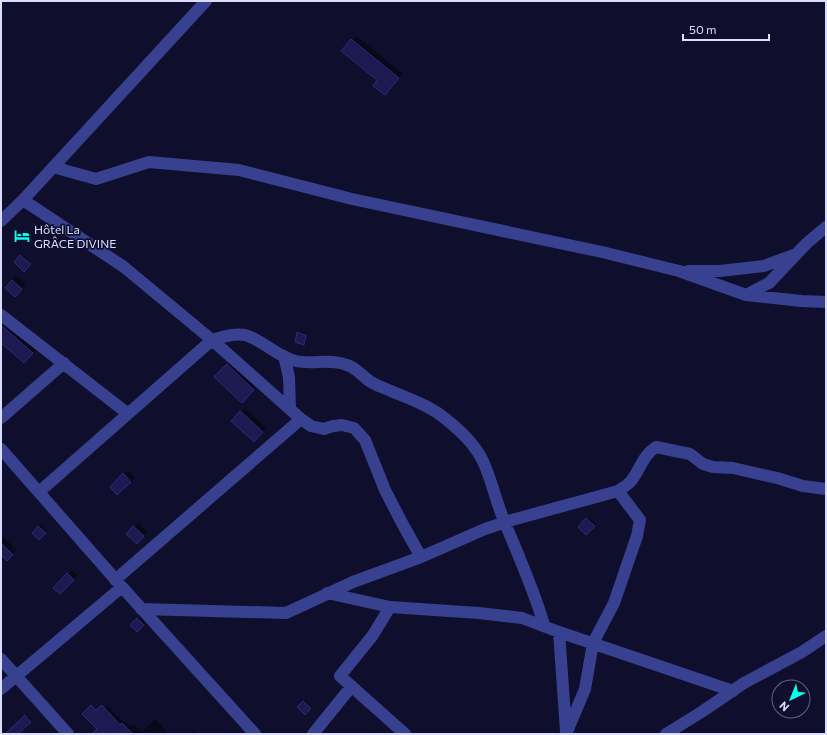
<svg xmlns="http://www.w3.org/2000/svg" width="827" height="735" viewBox="0 0 827 735" font-family="Commissioner,sans-serif">
  <style>
    .shadow { fill: #0007 }
    .building { fill: #1c1a50; stroke: #2d2a7d }
    .lines { fill: none; stroke-linecap: round; stroke-linejoin: round }
    .minor { stroke: #374190; stroke-width: 12 }
    .labels { text-anchor: middle; dominant-baseline: central; stroke-width: 3.5; stroke-linejoin: round; paint-order: stroke }
    .poi-label { font-size: 12px; fill: #dbddff; stroke: #0f0f2d; text-anchor: start }
  </style>
  <rect width="100%" height="100%" fill="#0f0f2d"/>
  <path class="shadow" d="M 356,36 L 402,73 L 389,90 L 378,80 L 352,40 Z
    M 23,254 L 31,262 L 24,270 L 15,262 Z
    M 17,276 L 26,285 L 15,296 L 6,288 Z
    M 1,319 L 37,348 L 28,358 L 1,341 Z
    M 300,331 L 307,333 L 305,342 L 303,344 L 298,333 Z
    M 234,359 L 259,383 L 242,401 L 227,365 Z
    M 245,408 L 266,428 L 254,440 L 233,420 Z
    M 128,470 L 135,478 L 131,482 L 111,487 Z
    M 588,517 L 596,524 L 586,534 L 579,527 Z
    M 138,523 L 147,532 L 137,543 L 127,534 Z
    M 41,525 L 47,531 L 39,539 L 33,533 Z
    M 3,537 L 17,550 L 7,560 L 1,554 L 1,539 Z
    M 72,570 L 77,575 L 60,593 L 55,588 Z
    M 139,617 L 145,622 L 137,631 L 131,625 Z
    M 305,700 L 312,706 L 305,714 L 298,707 Z
    M 107,705 L 124,723 L 125,721 L 131,727 L 134,724 L 142,732 L 155,719 L 169,734 L 98,734 L 98,729 L 90,721 Z
    M 27,714 L 32,719 L 17,734 L 11,734 L 9,732 Z
    M 193,730 L 197,734 L 190,734 Z"/>
  <path class="building" d="M 351,39 L 399,78 L 385,95 L 373,86 L 377,80 L 341,51 Z
    M 20,255 L 31,264 L 24,272 L 14,262 Z
    M 12,280 L 22,289 L 15,297 L 5,288 Z
    M 1,325 L 33,353 L 24,363 L 1,343 Z
    M 297,332 L 306,335 L 304,345 L 295,342 Z
    M 227,364 L 254,390 L 242,403 L 214,377 Z
    M 240,411 L 263,432 L 254,442 L 231,421 Z
    M 123,473 L 131,482 L 117,495 L 110,487 Z
    M 586,518 L 595,526 L 586,535 L 578,527 Z
    M 38,526 L 46,533 L 39,540 L 32,533 Z
    M 133,526 L 144,536 L 137,544 L 126,534 Z
    M 1,543 L 13,555 L 7,561 L 1,555 Z
    M 67,573 L 74,580 L 60,594 L 53,588 Z
    M 137,618 L 144,625 L 137,632 L 130,625 Z
    M 303,701 L 311,708 L 305,715 L 297,707 Z
    M 91,705 L 96,710 L 102,705 L 120,725 L 122,723 L 133,734 L 92,734 L 97,729 L 82,714 Z
    M 25,715 L 31,722 L 18,734 L 5,734 Z"/>
  <g class="lines">
    <path class="minor" d="M 53,167 L 96,179 L 149,162 L 239,170 L 352,199 L 602,252 L 679,271 L 746,295 L 801,301 L 826,302
      M 23,200 L 124,267 L 212,340 L 301,419 L 311,426 L 324,429 L 333,426 L 342,425 L 354,428 L 365,440 L 385,490 L 402,523 L 421,557
      M 1,221 L 23,200 L 206,1
      M 688,271 L 720,271 L 764,266 L 796,254
      M 746,295 L 769,283 L 807,243 L 826,227
      M 1,315 L 127,413
      M 284,356 L 289,377 L 290,409
      M 1,418 L 64,363
      M 1,449 L 122,587 L 255,734
      M 39,492 L 212,340 C 222,337 234,333 245,335 C 263,340 277,357 296,361 C 313,365 331,358 347,365 C 357,368 363,377 371,382 C 377,386 385,388 391,391 C 410,399 431,406 447,420 C 462,432 478,447 485,466 C 493,485 497,505 505,523 C 519,557 534,590 544,625
      M 115,580 L 301,419
      M 327,593 L 390,607 L 479,613 L 522,618 L 559,632 L 733,691
      M 390,607 L 373,635 L 340,676 L 405,734
      M 141,609 L 286,613 L 353,582 L 421,557 L 485,529 L 512,520 L 618,491 C 622,488 628,485 631,481 C 640,470 643,455 656,447 L 690,454 L 703,464 L 713,467 L 733,468 L 777,478 L 803,486 L 826,489
      M 559,632 L 566,731
      M 1,659 L 68,734
      M 1,689 L 122,587
      M 313,734 L 351,687
      M 566,734 L 585,689 L 593,643 L 614,603 L 637,536 L 640,520 L 618,491
      M 666,734 L 703,711 L 744,683 L 802,652 L 826,636"/>
  </g>
  <defs>
    <symbol id="hotel-bare" viewBox="-9 -9 18 18"><path d="M-6-4.5h1.5V1H6V5H4.5V3h-9V5H-6ZM-4 0a1.8 1.8 0 1 1 3.6 0ZM.5 0V-2.5h3Q6-2.5 6 0Z" fill="#07fff0" stroke="#0f0f2d" stroke-width="2.5" paint-order="stroke"/></symbol>
  </defs>
  <g fill-rule="evenodd">
    <use href="#hotel-bare" x="11" y="225" width="22" height="22"/>
  </g>
  <g class="labels">
    <g class="poi-label">
      <text x="34" y="229">Hôtel La<tspan x="34" dy="14">GRÂCE DIVINE</tspan></text>
    </g>
  </g>
  <rect width="827" height="735" fill="none" stroke="#dbddff" stroke-width="4"/>
  <g transform="translate(791 699) rotate(223)"><circle r="19" fill="#0f0f2d" stroke="#616181"/>
  <path d="M0-3L7 15L0 10L-7 15Z" fill="#07fff0"/>
  <text y="-6" font-size="11" font-weight="bold" text-anchor="middle" fill="#dbddff">N</text>
  </g>
  <path d="M683 34v6h86v-6" fill="none" stroke="#dbddff" stroke-width="2"/>
  <text x="689" y="34" font-size="12" fill="#dbddff" stroke="#0f0f2d" stroke-width="3" paint-order="stroke">50 m</text>
</svg>
